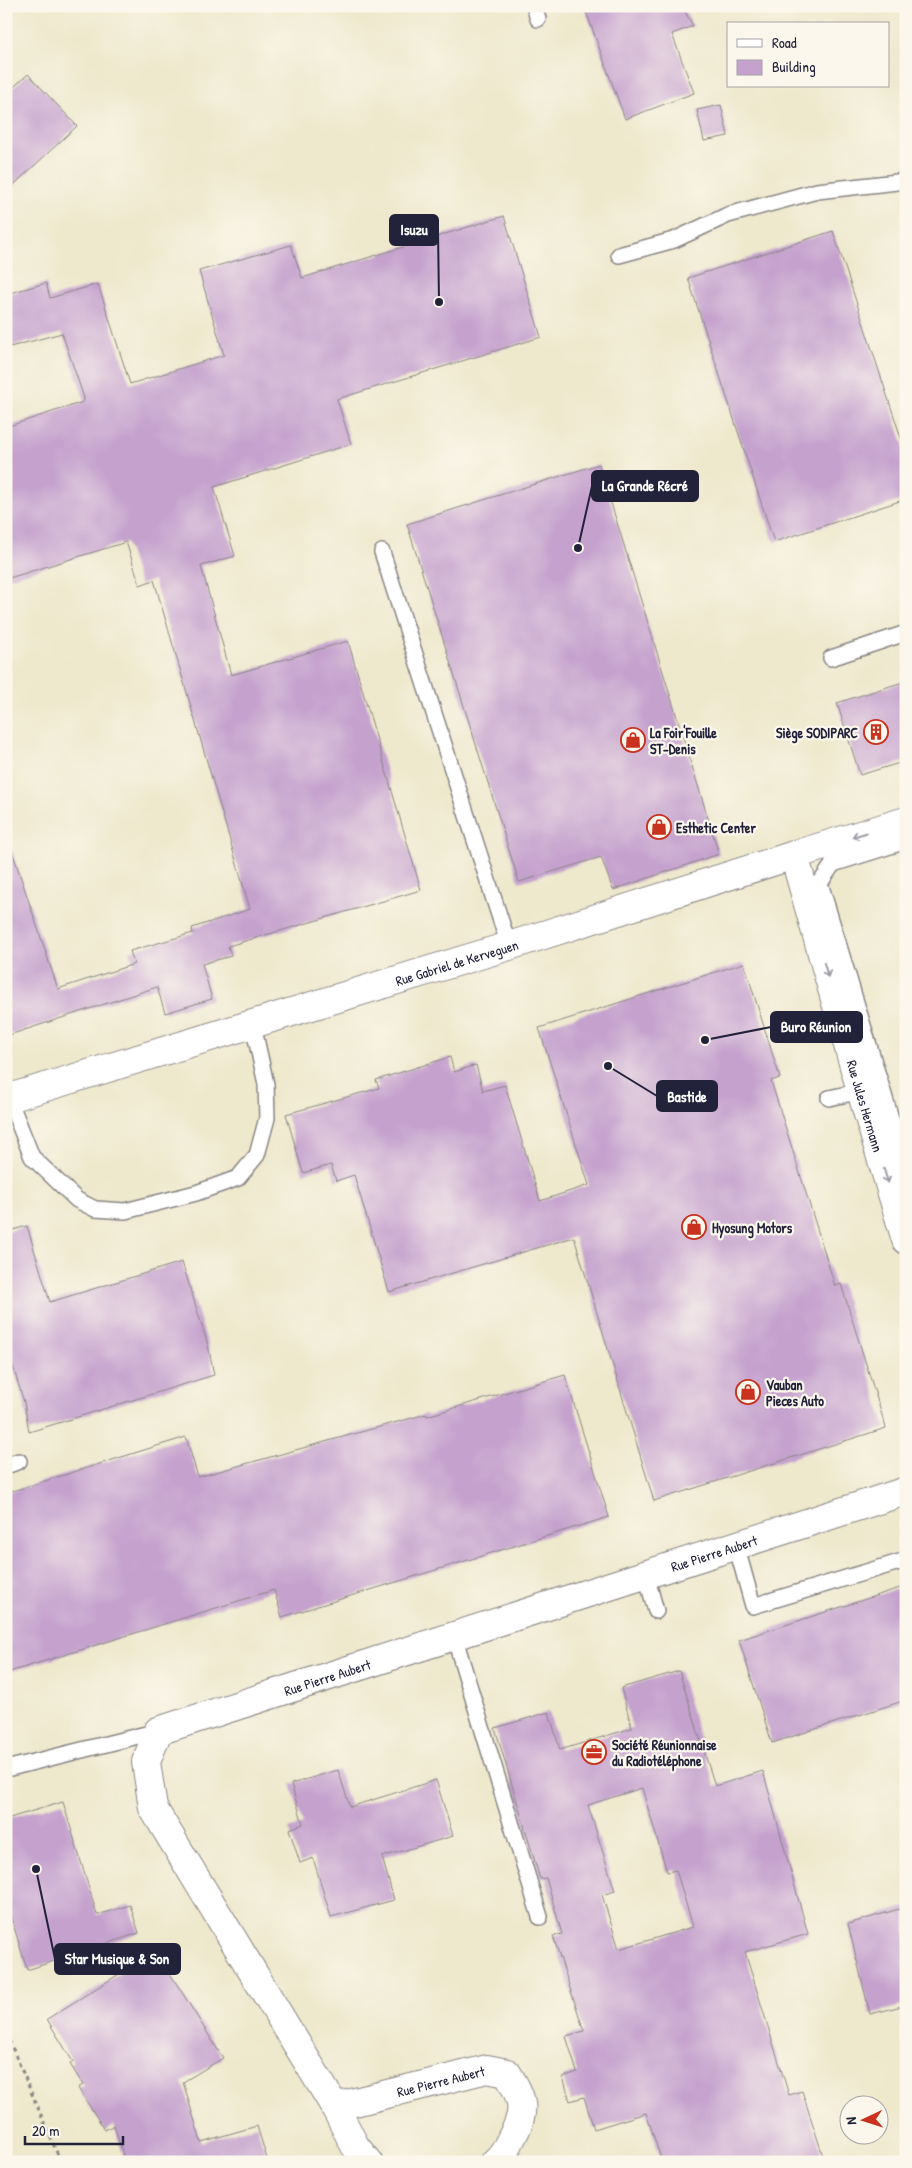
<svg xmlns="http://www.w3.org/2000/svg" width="912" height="2168" viewBox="0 0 912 2168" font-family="'Patrick Hand',sans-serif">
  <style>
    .building { fill: #c5a1ce; fill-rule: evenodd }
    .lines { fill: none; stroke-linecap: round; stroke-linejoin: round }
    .service-casing { stroke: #888584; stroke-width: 18 }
    .minor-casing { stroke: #888584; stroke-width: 30 }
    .tertiary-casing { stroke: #888584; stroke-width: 30 }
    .path { stroke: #888584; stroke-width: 3; stroke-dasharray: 4 4; stroke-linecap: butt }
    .service { stroke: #fff; stroke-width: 15 }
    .minor { stroke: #fff; stroke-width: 28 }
    .tertiary { stroke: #fff; stroke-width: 28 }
    .oneway { stroke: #9c9ca7 }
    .labels { text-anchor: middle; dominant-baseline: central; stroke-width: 4.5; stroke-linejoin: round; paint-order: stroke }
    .poi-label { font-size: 14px; font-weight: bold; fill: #22223b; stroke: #fbf7ec; text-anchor: start }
    .street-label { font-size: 14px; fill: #22223b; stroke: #fbf7ec }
    .leader { fill: none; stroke: #22223b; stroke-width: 2 }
    .callout-dot { fill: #22223b; stroke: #fbf7ec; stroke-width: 2 }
    .callout { fill: #22223b; stroke: #22223b; stroke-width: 2 }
    .callout-label { font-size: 15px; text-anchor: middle; font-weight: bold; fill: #fff }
  </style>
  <rect width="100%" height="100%" fill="#fbf7ec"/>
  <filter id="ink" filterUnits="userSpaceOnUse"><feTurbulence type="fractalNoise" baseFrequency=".02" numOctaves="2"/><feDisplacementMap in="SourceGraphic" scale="10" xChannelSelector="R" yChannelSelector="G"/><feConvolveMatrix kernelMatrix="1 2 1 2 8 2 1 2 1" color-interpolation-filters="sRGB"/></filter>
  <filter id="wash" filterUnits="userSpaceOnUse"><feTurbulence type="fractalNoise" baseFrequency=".0096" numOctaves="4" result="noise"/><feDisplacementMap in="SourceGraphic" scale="20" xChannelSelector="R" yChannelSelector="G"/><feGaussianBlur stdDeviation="1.12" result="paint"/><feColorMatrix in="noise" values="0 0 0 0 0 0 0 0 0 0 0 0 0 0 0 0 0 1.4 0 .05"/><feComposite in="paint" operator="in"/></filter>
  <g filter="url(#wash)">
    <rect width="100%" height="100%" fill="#eee8cc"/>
    <g id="blocks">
      <path class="building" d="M 584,6 L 682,6 L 693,26 L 672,34 L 694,93 L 625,119 Z
        M 28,74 L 77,126 L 6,192 L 6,94 Z
        M 721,105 L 728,136 L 704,141 L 697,110 Z
        M 504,216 L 541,337 L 337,399 L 351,444 L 214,487 L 235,556 L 201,566 L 231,675 L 348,641 L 421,890 L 228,946 L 231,956 L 202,964 L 212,999 L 165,1013 L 157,987 L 6,1036 L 6,849 L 11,848 L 58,989 L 134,964 L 130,951 L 193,933 L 192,928 L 250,909 L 154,580 L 140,585 L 126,542 L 6,579 L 6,427 L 83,402 L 84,398 L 62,333 L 6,348 L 6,294 L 46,283 L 50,298 L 98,284 L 130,384 L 224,355 L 199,271 L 291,245 L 302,278 Z
        M 833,231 L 906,453 L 906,499 L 774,542 L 688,278 Z
        M 599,464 L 719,854 L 613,890 L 601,857 L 519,882 L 407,524 Z
        M 906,681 L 906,761 L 860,775 L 837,703 Z
        M 744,963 L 780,1078 L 771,1081 L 835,1286 L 841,1284 L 886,1428 L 654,1501 L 574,1237 L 389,1292 L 354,1175 L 336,1181 L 331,1165 L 303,1173 L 286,1114 L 379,1088 L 376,1080 L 450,1057 L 454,1072 L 476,1065 L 483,1091 L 505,1085 L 540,1201 L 589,1185 L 539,1028 Z
        M 27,1226 L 50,1302 L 182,1262 L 208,1345 L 214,1375 L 29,1432 L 24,1402 L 6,1345 L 6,1232 Z
        M 565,1375 L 609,1517 L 282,1617 L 274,1590 L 6,1673 L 6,1493 L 186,1437 L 198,1477 L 426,1414 L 427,1416 Z
        M 906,1586 L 906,1700 L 772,1743 L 739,1640 Z
        M 679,1671 L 715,1786 L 763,1771 L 808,1934 L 745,1952 L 789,2095 L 802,2091 L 825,2162 L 662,2162 L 646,2113 L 594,2129 L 584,2097 L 570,2101 L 563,2077 L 577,2072 L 566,2036 L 584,2031 L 553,1936 L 562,1934 L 546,1878 L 540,1879 L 495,1728 L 549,1712 L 560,1750 L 632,1728 L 621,1688 ZM 642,1788 L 667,1872 L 676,1870 L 693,1927 L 619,1949 L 602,1895 L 615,1891 L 588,1805 Z
        M 338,1770 L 350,1807 L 436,1780 L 453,1836 L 382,1857 L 394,1900 L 331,1917 L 313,1858 L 300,1863 L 289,1829 L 303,1824 L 291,1784 Z
        M 63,1802 L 97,1915 L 130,1905 L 139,1933 L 27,1970 L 6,1900 L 6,1819 Z
        M 906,1907 L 906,2005 L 870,2014 L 848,1924 Z
        M 156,1951 L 223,2058 L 183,2082 L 201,2142 L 257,2126 L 268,2162 L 125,2162 L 114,2125 L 105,2130 L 78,2088 L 83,2085 L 70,2064 L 73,2062 L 47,2019 Z"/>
    </g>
  </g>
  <g filter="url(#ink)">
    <use href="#blocks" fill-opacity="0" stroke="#888584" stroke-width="1"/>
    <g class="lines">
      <defs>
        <path id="service" d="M 534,6 L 538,19
          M 619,255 L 674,240 L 728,215 L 817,191 L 906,181
          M 382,552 L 509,946
          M 831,658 L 906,633
          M 906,841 L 833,864 L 820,883 L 906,1168
          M 829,1098 L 861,1091
          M 9,1099 L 32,1157 L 77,1200 L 95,1209 L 125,1211 L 196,1193 L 238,1178 L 257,1155 L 267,1118 L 266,1084 L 253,1025
          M 6,1466 L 19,1461
          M 736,1545 L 753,1606 L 906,1560
          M 646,1575 L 656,1611
          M 454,1636 L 540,1917
          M 6,1769 L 158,1731"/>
        <g id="minor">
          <path id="s1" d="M 6,1099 L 509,946 L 794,855"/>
          <path id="s2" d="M 335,2107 L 487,2069 L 507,2073 C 524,2100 527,2111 511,2139 C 507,2148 503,2155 495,2162"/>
          <path id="s3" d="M 368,2162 L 355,2146 L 335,2107 L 153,1808 L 146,1762 L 158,1731 L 906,1491"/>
        </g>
        <g id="tertiary">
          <path id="s4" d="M 906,821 L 794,855 L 861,1091 L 906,1240"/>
        </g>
      </defs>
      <use href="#service" class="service-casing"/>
      <use href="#minor" class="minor-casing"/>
      <use href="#tertiary" class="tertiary-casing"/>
      <path class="path" d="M 6,2033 L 61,2162"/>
      <use href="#service" class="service"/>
      <use href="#minor" class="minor"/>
      <use href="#tertiary" class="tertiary"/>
    </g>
    <defs><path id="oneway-shaft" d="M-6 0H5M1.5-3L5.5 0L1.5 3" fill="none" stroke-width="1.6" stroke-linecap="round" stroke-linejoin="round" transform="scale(1.25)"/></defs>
    <g class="oneway">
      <use href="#oneway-shaft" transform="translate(859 835) rotate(163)"/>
      <use href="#oneway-shaft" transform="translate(826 970) rotate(74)"/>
      <use href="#oneway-shaft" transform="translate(886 1176) rotate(73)"/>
    </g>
  </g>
  <defs>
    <symbol id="building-ring" viewBox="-11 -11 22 22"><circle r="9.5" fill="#fbf7ec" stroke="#c8321e" stroke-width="1.5"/><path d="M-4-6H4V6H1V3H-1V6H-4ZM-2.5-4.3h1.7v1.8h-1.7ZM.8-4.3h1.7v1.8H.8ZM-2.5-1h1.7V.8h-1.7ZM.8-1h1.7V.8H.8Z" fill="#c8321e"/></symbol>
    <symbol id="shop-ring" viewBox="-11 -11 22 22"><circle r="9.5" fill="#fbf7ec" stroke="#c8321e" stroke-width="1.5"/><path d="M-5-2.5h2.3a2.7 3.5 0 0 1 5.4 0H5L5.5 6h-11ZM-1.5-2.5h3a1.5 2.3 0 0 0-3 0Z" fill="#c8321e"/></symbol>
    <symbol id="office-ring" viewBox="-11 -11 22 22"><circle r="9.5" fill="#fbf7ec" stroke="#c8321e" stroke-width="1.5"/><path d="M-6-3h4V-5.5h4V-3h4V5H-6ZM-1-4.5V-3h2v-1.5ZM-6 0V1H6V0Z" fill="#c8321e"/></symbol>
  </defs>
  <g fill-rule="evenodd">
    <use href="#building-ring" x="862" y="718" width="28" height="28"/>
    <use href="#shop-ring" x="619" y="726" width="28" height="28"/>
    <use href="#shop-ring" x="645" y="813" width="28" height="28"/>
    <use href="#shop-ring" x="680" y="1213" width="28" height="28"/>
    <use href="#shop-ring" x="734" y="1378" width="28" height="28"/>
    <use href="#office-ring" x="580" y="1738" width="28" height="28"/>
  </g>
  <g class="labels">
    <g class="poi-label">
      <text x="650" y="732">La Foir'Fouille<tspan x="650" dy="16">ST-Denis</tspan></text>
      <text x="858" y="732" text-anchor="end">Siège SODIPARC</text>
      <text x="676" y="827">Esthetic Center</text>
      <text x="712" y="1227">Hyosung Motors</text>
      <text x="766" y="1384">Vauban<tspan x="766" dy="16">Pieces Auto</tspan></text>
      <text x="612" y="1744">Société Réunionnaise<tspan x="612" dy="16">du Radiotéléphone</tspan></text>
    </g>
    <g class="street-label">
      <text stroke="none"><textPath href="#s1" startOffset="471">Rue Gabriel de Kerveguen</textPath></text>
      <text stroke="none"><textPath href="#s4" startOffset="378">Rue Jules Hermann</textPath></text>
      <text stroke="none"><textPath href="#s3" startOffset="1078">Rue Pierre Aubert</textPath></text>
      <text stroke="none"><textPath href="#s3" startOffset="672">Rue Pierre Aubert</textPath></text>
      <text stroke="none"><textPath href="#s2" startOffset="109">Rue Pierre Aubert</textPath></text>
    </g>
  </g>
  <path class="leader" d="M439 302L438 230M578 548L592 486M705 1040L771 1027M608 1066L657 1096M36 1869L55 1959"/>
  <g class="callout-dot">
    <circle cx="439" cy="302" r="5"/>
    <circle cx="578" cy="548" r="5"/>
    <circle cx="705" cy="1040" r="5"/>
    <circle cx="608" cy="1066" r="5"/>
    <circle cx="36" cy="1869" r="5"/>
  </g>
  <g class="callout">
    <rect x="390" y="215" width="48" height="30" rx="5"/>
    <rect x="592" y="471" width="106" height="30" rx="5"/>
    <rect x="771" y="1012" width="91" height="30" rx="5"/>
    <rect x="657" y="1081" width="60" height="30" rx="5"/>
    <rect x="55" y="1944" width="125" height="30" rx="5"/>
  </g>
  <g class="callout-label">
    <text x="414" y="235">Isuzu</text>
    <text x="645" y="491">La Grande Récré</text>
    <text x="816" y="1032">Buro Réunion</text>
    <text x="687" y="1102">Bastide</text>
    <text x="117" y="1964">Star Musique &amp; Son</text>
  </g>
  <rect width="912" height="2168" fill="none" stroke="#fbf7ec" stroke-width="25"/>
  <rect x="727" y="22" width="162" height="65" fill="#fbf7ec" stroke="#a4a2a5"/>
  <rect x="737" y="39" width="25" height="8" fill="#ffffff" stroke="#a4a2a5"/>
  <text x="772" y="48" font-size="15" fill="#22223b">Road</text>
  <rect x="737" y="60" width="25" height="15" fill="#c5a1ce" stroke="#a4a2a5"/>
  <text x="772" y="72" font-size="15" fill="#22223b">Building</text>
  <g transform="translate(864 2120) rotate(266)"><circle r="24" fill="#fbf7ec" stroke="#a4a2a5"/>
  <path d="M0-4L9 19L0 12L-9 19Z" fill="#c8321e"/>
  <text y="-8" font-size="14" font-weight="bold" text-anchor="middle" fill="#22223b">N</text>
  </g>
  <path d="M25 2136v8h98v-8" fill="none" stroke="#22223b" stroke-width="2.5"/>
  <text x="32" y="2136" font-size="15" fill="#22223b" stroke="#fbf7ec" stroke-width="4" paint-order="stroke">20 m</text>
</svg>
